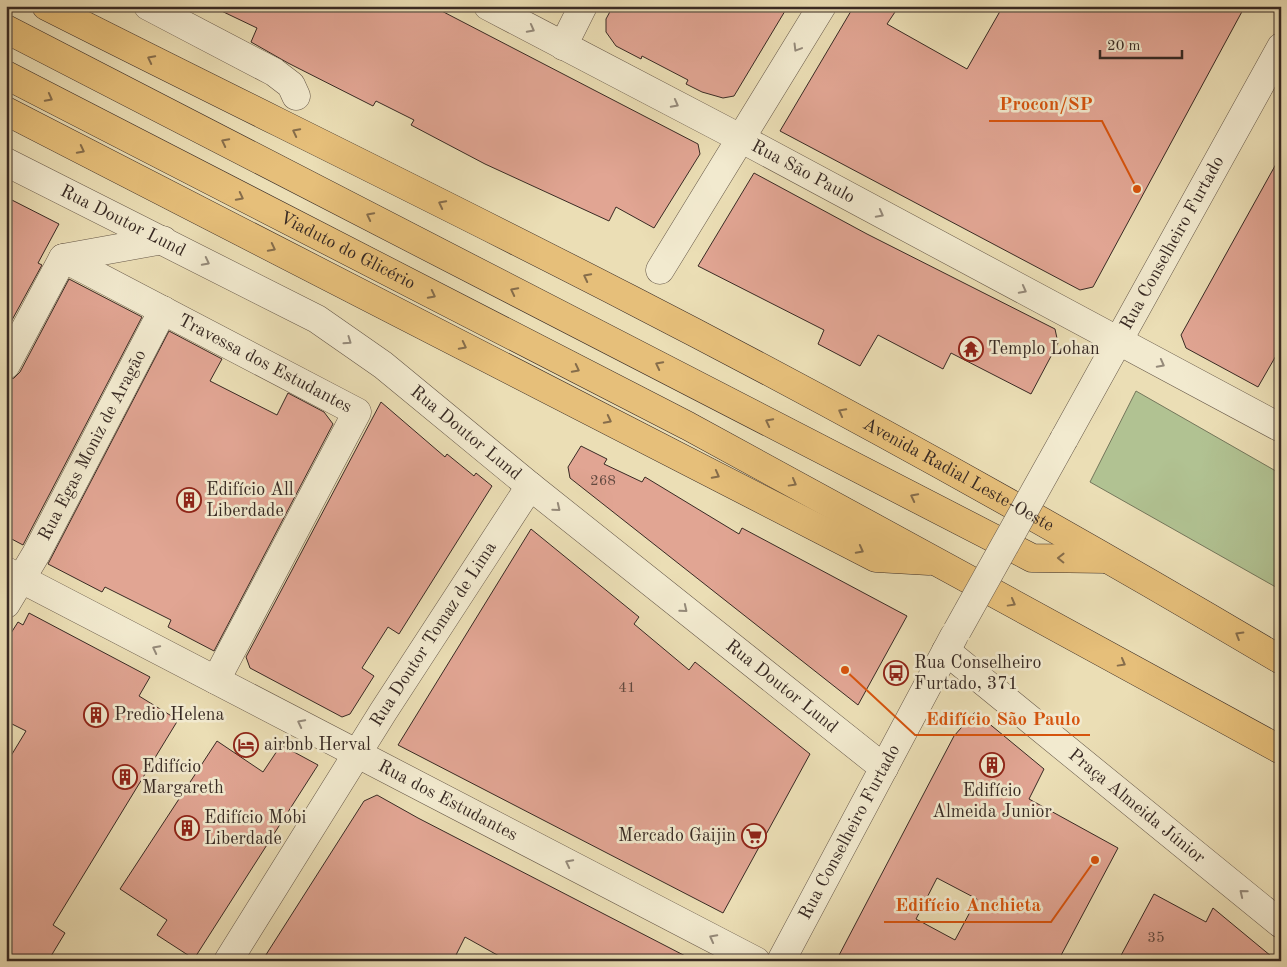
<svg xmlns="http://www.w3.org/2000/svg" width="1287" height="967" viewBox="0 0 1287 967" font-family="'Old Standard TT',serif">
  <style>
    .green { fill: #b1c292; stroke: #74765b }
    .building { fill: #e1a593; stroke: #382a24; fill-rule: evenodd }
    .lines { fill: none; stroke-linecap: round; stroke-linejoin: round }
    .minor-casing { stroke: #655748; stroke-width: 29 }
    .highway-casing { stroke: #382a24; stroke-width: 29 }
    .minor { stroke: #f2eacf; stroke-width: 28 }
    .highway { stroke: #e6bf7a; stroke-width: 28 }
    .minor-bridge-casing { stroke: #655748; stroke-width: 29; stroke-linecap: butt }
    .minor-bridge { stroke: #f2eacf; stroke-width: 28 }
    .oneway { stroke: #958a7a }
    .oneway2 { stroke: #866d4b }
    .labels { text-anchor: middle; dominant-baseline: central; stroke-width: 5; stroke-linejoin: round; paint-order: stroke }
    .number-label { font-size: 15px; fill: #624940 }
    .street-label { font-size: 18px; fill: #382a24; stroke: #f2eacf }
    .poi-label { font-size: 18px; fill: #382a24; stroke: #f2eacf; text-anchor: start }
    .leader { fill: none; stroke: #d6540e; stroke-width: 2 }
    .callout-dot { fill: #d6540e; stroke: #f2eacf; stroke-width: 2 }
    .callout-label { font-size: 19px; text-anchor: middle; font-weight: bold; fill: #d6540e; stroke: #f2eacf; stroke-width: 5; stroke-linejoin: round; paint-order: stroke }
  </style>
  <rect width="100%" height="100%" fill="#ebdeb5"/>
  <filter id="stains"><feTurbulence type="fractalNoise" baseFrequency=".004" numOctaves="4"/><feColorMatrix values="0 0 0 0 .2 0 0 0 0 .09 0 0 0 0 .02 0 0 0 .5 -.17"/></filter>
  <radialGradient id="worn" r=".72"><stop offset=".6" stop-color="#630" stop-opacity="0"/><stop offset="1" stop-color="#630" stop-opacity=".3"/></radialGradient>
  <path class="green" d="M 1136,391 L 1281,474 L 1281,590 L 1090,482 Z"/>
  <path class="building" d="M 211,6 L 432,6 L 698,144 L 700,154 L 654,228 L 616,207 L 609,221 L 485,164 L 411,125 L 414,120 L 376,101 L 373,106 L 288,63 L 251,42 L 257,28 Z
    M 613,6 L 788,6 L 734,96 L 723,98 L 702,92 L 686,84 L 688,80 L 642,56 L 641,59 L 616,46 L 606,32 L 606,19 Z
    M 854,6 L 899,6 L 887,24 L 967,69 L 1003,6 L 1245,6 L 1093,287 L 1080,290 L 780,131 Z
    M 1281,155 L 1281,347 L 1258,387 L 1186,348 L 1181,335 Z
    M 754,173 L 867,234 L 1055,329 L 1058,343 L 1031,394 L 951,353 L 943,369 L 878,335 L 860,366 L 818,344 L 824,330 L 698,266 Z
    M 6,197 L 59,224 L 38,263 L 42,265 L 6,331 Z
    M 69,279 L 142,317 L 23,545 L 6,536 L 6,381 L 14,378 L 20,372 Z
    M 169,331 L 222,359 L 210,381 L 277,415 L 288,393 L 324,412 L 333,424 L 214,651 L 168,627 L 171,620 L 105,587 L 102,592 L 48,564 Z
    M 381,402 L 445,457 L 447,454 L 474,476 L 476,473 L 492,486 L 399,634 L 388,627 L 362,668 L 374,676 L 350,714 L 342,717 L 250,668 L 246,657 Z
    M 581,446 L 607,459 L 604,464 L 642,482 L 645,477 L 739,534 L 742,528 L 907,616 L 858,705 L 570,478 L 568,467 Z
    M 531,529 L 639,617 L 634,624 L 689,670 L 695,662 L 810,754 L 723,913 L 398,745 Z
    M 29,613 L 150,677 L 139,696 L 178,720 L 53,925 L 65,933 L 48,961 L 6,961 L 6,764 L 26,731 L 6,721 L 6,641 L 18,622 L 23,625 Z
    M 975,712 L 1044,769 L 1029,799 L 1118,848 L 1058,961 L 836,961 L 954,736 ZM 937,878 L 977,899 L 955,940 L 916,919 Z
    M 217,741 L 263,772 L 281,745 L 318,765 L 194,959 L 157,935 L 167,920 L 120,889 Z
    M 377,795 L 418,818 L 695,961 L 508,961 L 465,937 L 453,961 L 262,961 L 364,801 Z
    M 1154,894 L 1206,922 L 1213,908 L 1277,961 L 1118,961 Z"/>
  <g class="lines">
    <defs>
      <g id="minor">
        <path d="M 148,6 L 274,72 L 291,85 L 296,96"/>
        <path id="s1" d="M 488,6 L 742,139 L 1281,428"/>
        <path d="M 563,46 L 583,6"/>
        <path id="s2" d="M 6,162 L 317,319 L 383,365 L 530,486 L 884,768"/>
        <path id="s3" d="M 63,258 L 357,412 L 216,680"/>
        <path d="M 660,270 L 822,6"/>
        <path d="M 6,365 L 63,258 L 163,240"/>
        <path id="s4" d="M 1064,439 L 1281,47"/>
        <path id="s5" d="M 6,571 L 756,961"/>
        <path id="s6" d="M 6,604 L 36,554 L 163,310"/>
        <path id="s7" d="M 946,651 L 1281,924"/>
        <path id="s8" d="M 228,961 L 383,712 L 530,486"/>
        <path id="s9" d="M 781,961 L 954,636"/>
      </g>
      <g id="highway">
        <path id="s10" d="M 46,6 C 240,104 436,199 630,299 C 850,412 1067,533 1281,660"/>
        <path d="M 6,29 L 1032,558 L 1106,559"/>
        <path id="s11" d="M 6,75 L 688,426 L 1281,750"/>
        <path d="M 6,111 L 876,558 L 929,561"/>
      </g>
    </defs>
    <use href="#minor" class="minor-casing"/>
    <use href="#highway" class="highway-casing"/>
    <use href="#minor" class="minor"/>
    <use href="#highway" class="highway"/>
    <defs>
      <path id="minor-bridge" d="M 957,631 L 1064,439"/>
    </defs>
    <use href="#minor-bridge" class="minor-bridge-casing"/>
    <use href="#minor-bridge" class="minor-bridge"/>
  </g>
  <defs><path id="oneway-chevron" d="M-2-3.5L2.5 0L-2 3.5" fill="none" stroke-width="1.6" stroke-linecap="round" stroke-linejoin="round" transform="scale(1.25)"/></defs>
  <g class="oneway">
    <use href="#oneway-chevron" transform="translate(531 29) rotate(28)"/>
    <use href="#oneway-chevron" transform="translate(797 48) rotate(121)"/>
    <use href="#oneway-chevron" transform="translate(675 104) rotate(28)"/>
    <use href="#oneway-chevron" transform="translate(880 214) rotate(28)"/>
    <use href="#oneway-chevron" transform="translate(206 262) rotate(27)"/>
    <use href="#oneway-chevron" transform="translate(1023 290) rotate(28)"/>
    <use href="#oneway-chevron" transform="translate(348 341) rotate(35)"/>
    <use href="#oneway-chevron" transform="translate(1161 364) rotate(28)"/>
    <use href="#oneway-chevron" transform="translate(557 508) rotate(39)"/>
    <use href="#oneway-chevron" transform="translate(684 609) rotate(39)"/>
    <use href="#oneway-chevron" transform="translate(156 649) rotate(-153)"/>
    <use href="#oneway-chevron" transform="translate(301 723) rotate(-153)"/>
    <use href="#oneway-chevron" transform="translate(569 863) rotate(-153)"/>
    <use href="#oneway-chevron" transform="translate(1243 893) rotate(-141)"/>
    <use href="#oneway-chevron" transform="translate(713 938) rotate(-152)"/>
  </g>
  <g class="oneway2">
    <use href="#oneway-chevron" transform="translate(151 59) rotate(-153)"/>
    <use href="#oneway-chevron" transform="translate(49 98) rotate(28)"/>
    <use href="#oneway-chevron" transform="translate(296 132) rotate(-153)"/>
    <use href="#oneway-chevron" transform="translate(225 142) rotate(-153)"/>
    <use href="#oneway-chevron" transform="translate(81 150) rotate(27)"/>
    <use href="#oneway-chevron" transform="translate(240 197) rotate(27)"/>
    <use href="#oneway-chevron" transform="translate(442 204) rotate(-153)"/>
    <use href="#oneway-chevron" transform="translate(370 216) rotate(-153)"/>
    <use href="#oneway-chevron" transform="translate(272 248) rotate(27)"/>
    <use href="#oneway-chevron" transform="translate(587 277) rotate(-153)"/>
    <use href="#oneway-chevron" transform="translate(514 291) rotate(-153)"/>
    <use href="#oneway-chevron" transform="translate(432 295) rotate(27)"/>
    <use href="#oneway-chevron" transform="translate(463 346) rotate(27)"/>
    <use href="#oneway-chevron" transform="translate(659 365) rotate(-153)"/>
    <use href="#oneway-chevron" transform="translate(576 369) rotate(27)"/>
    <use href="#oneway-chevron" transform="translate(842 412) rotate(-152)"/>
    <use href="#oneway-chevron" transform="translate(608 420) rotate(27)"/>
    <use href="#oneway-chevron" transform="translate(769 422) rotate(-153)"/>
    <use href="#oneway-chevron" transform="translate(716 475) rotate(28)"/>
    <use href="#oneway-chevron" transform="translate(793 483) rotate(29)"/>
    <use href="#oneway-chevron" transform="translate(914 497) rotate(-153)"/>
    <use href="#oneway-chevron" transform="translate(860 550) rotate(28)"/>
    <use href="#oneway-chevron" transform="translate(1061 558) rotate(-179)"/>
    <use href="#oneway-chevron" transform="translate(1012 603) rotate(29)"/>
    <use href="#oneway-chevron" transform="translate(1239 635) rotate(-149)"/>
    <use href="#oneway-chevron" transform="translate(1122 663) rotate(29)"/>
  </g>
  <defs>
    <symbol id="temple-ring" viewBox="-11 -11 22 22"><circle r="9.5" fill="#f2eacf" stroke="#8f2418" stroke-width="1.5"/><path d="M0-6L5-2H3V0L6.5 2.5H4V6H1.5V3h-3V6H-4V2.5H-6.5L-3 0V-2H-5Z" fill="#8f2418"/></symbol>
    <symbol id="building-ring" viewBox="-11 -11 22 22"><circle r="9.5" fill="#f2eacf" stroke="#8f2418" stroke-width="1.5"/><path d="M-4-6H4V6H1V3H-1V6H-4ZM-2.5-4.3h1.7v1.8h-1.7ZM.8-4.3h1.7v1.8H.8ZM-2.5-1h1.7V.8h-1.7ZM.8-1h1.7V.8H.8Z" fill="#8f2418"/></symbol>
    <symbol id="bus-ring" viewBox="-11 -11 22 22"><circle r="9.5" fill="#f2eacf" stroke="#8f2418" stroke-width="1.5"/><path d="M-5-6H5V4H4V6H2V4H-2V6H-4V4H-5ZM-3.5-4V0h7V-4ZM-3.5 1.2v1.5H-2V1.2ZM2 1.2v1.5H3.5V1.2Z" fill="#8f2418"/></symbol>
    <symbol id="hotel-ring" viewBox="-11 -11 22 22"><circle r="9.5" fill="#f2eacf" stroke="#8f2418" stroke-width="1.5"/><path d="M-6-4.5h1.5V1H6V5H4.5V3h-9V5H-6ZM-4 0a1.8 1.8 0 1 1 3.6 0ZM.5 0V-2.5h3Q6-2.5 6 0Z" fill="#8f2418"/></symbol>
    <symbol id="supermarket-ring" viewBox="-11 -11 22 22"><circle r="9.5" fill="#f2eacf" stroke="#8f2418" stroke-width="1.5"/><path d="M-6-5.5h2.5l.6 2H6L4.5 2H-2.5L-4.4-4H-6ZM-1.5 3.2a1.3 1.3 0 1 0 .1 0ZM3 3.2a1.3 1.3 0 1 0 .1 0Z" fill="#8f2418"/></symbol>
  </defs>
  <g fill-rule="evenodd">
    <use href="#temple-ring" x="957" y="335" width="28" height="28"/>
    <use href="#building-ring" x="175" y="486" width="28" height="28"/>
    <use href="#bus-ring" x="882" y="659" width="28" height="28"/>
    <use href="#building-ring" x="82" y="701" width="28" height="28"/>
    <use href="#hotel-ring" x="232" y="731" width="28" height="28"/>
    <use href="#building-ring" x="978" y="751" width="28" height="28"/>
    <use href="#building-ring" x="111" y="763" width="28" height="28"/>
    <use href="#building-ring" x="173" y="814" width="28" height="28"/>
    <use href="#supermarket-ring" x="740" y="822" width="28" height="28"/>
  </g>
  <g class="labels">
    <g class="number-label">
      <text x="603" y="481">268</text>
      <text x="627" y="688">41</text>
      <text x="1156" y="938">35</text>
    </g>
    <g class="street-label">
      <text stroke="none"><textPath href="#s1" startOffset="356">Rua São Paulo</textPath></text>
      <text stroke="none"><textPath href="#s2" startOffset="131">Rua Doutor Lund</textPath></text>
      <text stroke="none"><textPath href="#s4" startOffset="224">Rua Conselheiro Furtado</textPath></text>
      <text stroke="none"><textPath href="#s11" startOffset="384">Viaduto do Glicério</textPath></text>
      <text stroke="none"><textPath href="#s3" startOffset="228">Travessa dos Estudantes</textPath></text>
      <text stroke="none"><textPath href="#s2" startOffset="536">Rua Doutor Lund</textPath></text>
      <text stroke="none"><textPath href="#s6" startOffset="181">Rua Egas Moniz de Aragão</textPath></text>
      <text stroke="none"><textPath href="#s10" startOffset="1026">Avenida Radial Leste-Oeste</textPath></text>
      <text stroke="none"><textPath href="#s8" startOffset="386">Rua Doutor Tomaz de Lima</textPath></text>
      <text stroke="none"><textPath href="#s2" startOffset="941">Rua Doutor Lund</textPath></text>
      <text stroke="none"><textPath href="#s5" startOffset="498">Rua dos Estudantes</textPath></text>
      <text stroke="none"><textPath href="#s7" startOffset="246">Praça Almeida Júnior</textPath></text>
      <text stroke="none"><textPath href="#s9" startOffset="146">Rua Conselheiro Furtado</textPath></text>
    </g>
    <g class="poi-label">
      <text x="988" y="349">Templo Lohan</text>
      <text x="206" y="490">Edifício All<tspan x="206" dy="21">Liberdade</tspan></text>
      <text x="914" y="663">Rua Conselheiro<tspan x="914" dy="21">Furtado, 371</tspan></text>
      <text x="114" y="715">Predio Helena</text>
      <text x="264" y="745">airbnb Herval</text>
      <text x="142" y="767">Edifício<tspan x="142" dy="21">Margareth</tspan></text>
      <text x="992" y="791" text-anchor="middle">Edifício<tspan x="992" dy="21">Almeida Junior</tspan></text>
      <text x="204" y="818">Edifício Mobi<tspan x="204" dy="21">Liberdade</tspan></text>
      <text x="736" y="836" text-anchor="end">Mercado Gaijin</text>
    </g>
  </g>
  <path class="leader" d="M1137 189L1102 121H989M845 670L915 735H1090M1095 860L1051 922H884"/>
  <g class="callout-dot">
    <circle cx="1137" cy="189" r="5"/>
    <circle cx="845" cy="670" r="5"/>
    <circle cx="1095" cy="860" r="5"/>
  </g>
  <g class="callout-label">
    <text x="1046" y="110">Procon/SP</text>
    <text x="1003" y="725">Edifício São Paulo</text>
    <text x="968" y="911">Edifício Anchieta</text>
  </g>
  <rect width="1287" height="967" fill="none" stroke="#ebdeb5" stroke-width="25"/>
  <rect x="8" y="8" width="1272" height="952" fill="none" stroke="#382a24" stroke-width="2.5"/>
  <rect x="12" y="12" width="1262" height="942" fill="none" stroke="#382a24"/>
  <path d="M1100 50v8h82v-8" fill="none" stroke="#382a24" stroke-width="2.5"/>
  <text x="1107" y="50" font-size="15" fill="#382a24" stroke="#f2eacf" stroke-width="4" paint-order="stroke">20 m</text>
  <rect width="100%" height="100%" filter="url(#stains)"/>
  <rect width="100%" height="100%" fill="url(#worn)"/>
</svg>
